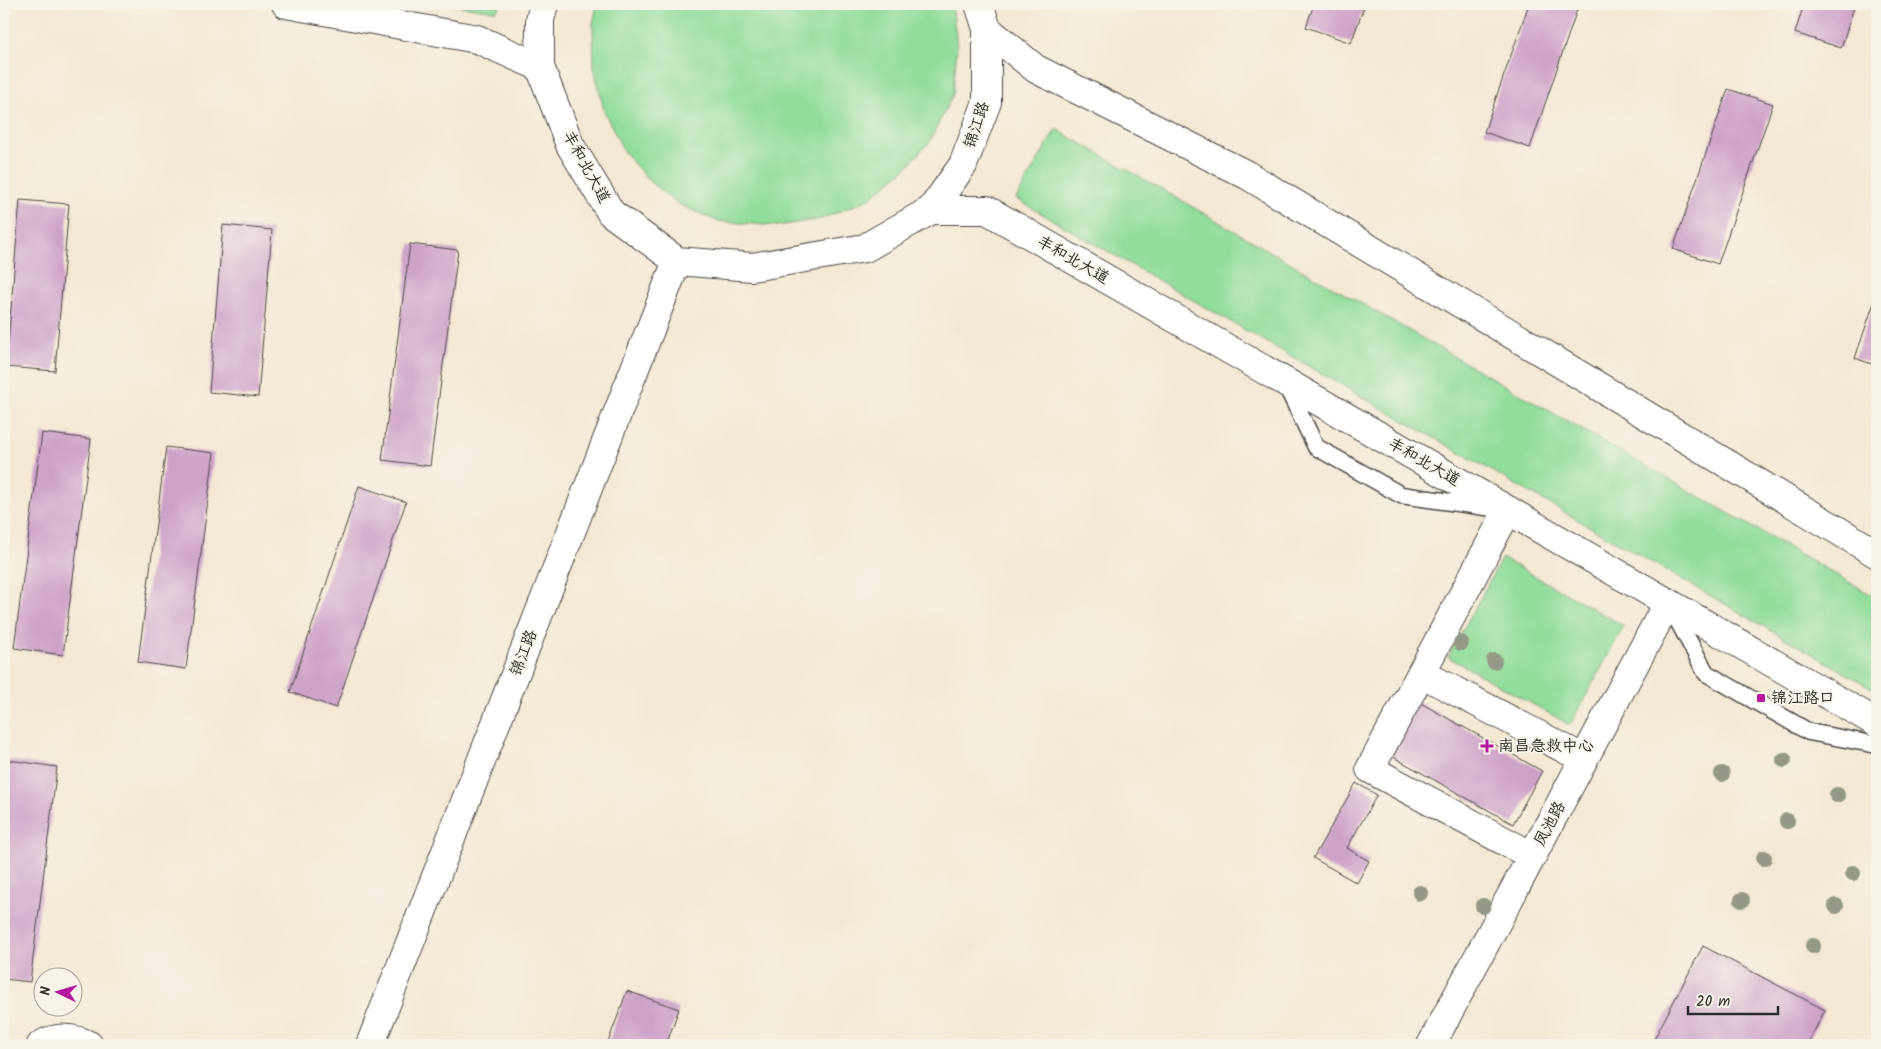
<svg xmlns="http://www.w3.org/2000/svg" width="1881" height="1049" viewBox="0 0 1881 1049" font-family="Kalam,'LXGW WenKai TC',sans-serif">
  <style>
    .green { fill: #91dd9a; stroke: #5e8462 }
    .building { fill: #cea1c9 }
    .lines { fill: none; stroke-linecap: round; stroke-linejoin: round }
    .service-casing { stroke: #494744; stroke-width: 19 }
    .minor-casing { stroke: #494744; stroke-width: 30 }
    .secondary-casing { stroke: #494744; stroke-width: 30 }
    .trunk-casing { stroke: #494744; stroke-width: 30 }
    .service { stroke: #fff; stroke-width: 16 }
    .minor { stroke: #fff; stroke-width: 28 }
    .secondary { stroke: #fff; stroke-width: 28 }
    .trunk { stroke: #fff; stroke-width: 28 }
    .tree { fill: #939986 }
    .poi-dot { fill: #b5179e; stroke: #f7f3e8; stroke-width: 2 }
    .labels { text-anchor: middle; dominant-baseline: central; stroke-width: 4; stroke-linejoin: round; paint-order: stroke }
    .street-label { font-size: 16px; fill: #2b2b2b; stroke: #f7f3e8 }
    .poi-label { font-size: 16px; fill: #2b2b2b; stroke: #f7f3e8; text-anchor: start }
  </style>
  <rect width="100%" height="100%" fill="#f7f3e8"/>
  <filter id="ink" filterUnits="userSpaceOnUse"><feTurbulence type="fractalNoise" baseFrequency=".02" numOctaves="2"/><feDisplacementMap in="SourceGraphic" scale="10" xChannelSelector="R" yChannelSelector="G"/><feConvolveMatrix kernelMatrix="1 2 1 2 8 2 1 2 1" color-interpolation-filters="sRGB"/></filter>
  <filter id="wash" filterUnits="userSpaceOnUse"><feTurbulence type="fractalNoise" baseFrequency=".0096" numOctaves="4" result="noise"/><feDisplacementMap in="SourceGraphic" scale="20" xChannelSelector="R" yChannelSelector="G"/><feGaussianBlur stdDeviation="1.12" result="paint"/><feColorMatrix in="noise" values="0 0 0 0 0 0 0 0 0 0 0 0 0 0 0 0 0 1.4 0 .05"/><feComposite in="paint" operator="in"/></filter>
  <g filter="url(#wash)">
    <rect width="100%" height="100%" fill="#f4e8d3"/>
    <path class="green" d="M 443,4 L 501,4 L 496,11 Z
      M 597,4 L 952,4 L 957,45 L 953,94 L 930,141 L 905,169 L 867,200 L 821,219 L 777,226 L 717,221 L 680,205 L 651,183 L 624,152 L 604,111 L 594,67 L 593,24 Z
      M 1056,129 L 1877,598 L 1877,691 L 1016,199 Z
      M 1502,558 L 1624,626 L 1570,725 L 1448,657 Z"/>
    <g id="blocks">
      <path class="building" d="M 1314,4 L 1365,4 L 1351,43 L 1306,27 Z
        M 1529,4 L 1579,4 L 1530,148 L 1484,132 Z
        M 1804,4 L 1855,4 L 1841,48 L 1795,33 Z
        M 1728,89 L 1773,104 L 1718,264 L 1673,249 Z
        M 20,200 L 69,204 L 55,371 L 6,367 Z
        M 223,225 L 272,230 L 258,397 L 209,392 Z
        M 410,244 L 458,250 L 430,466 L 382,460 Z
        M 1877,294 L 1877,366 L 1855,358 Z
        M 42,433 L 91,439 L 63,655 L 14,648 Z
        M 166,447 L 214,453 L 186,669 L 138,662 Z
        M 359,486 L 406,502 L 336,708 L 290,692 Z
        M 1417,701 L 1542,771 L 1513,824 L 1388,754 Z
        M 9,760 L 57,767 L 30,982 L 4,979 L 4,798 Z
        M 1356,783 L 1377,795 L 1347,848 L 1369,861 L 1357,883 L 1313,858 Z
        M 1703,946 L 1825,1010 L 1807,1045 L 1651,1045 Z
        M 627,991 L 679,1009 L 666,1045 L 607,1045 Z"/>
    </g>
  </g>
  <g filter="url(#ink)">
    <use href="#blocks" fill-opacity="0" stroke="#494744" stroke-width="1"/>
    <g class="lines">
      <defs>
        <path id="service" d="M 1285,383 L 1316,447 L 1401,495 L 1493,508
          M 1670,606 L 1706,673 L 1809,732 L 1877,745"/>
        <path id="minor" d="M 1508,510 L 1370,769 L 1532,856
          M 1421,673 L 1584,759
          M 41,1045 C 56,1036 74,1037 89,1045
          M 1431,1045 L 1668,602"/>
        <path id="secondary" d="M 370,1045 L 677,261"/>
        <path id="trunk" d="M 286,4 L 477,39 L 540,67 L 570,145 L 611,213 L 677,261 L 752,267 L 865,248 L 931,210 L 987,210 L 1877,723
          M 979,4 L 987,29 L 1036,69 L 1247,175 L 1877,554
          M 540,67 L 540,20 L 544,4
          M 931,210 L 963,165 L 987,102 L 987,29"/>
      </defs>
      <use href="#service" class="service-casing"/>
      <use href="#minor" class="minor-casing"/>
      <use href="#secondary" class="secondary-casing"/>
      <use href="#trunk" class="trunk-casing"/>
      <use href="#service" class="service"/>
      <use href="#minor" class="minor"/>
      <use href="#secondary" class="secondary"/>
      <use href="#trunk" class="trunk"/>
    </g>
    <g class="tree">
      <circle cx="1461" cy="643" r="8"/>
      <circle cx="1494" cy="661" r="8"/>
      <circle cx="1784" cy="760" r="8"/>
      <circle cx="1722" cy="774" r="8"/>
      <circle cx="1837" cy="795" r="8"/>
      <circle cx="1787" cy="821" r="8"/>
      <circle cx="1764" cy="858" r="8"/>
      <circle cx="1853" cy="873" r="8"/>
      <circle cx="1420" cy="893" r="8"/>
      <circle cx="1742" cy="900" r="8"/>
      <circle cx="1483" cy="906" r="8"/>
      <circle cx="1836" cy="906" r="8"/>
      <circle cx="1813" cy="946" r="8"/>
    </g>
  </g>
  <g class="poi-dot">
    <rect x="1756" y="693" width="10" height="10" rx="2.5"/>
    <path d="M1484.5 738.5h5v5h5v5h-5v5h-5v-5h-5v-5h5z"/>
  </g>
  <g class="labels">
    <g class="street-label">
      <text transform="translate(977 125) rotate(-72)">锦江路</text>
      <text transform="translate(586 167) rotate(61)">丰和北大道</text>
      <text transform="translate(1073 260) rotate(30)">丰和北大道</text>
      <text transform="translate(1424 462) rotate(30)">丰和北大道</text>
      <text transform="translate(524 653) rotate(-69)">锦江路</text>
      <text transform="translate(1550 824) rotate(-62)">凤池路</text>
    </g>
    <g class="poi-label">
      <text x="1771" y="698">锦江路口</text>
      <text x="1498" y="746">南昌急救中心</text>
    </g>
  </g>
  <rect width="1881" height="1049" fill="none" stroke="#f7f3e8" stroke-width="20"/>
  <g transform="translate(58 992) rotate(275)"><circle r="24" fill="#f7f3e8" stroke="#a5a39c"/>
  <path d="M0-4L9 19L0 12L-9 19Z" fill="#b5179e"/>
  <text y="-8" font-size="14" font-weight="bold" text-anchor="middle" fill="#2b2b2b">N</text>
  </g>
  <path d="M1688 1006v8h90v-8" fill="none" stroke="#2b2b2b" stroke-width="2.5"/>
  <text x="1696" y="1006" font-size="15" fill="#2b2b2b" stroke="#f7f3e8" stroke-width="4" paint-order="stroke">20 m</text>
</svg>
